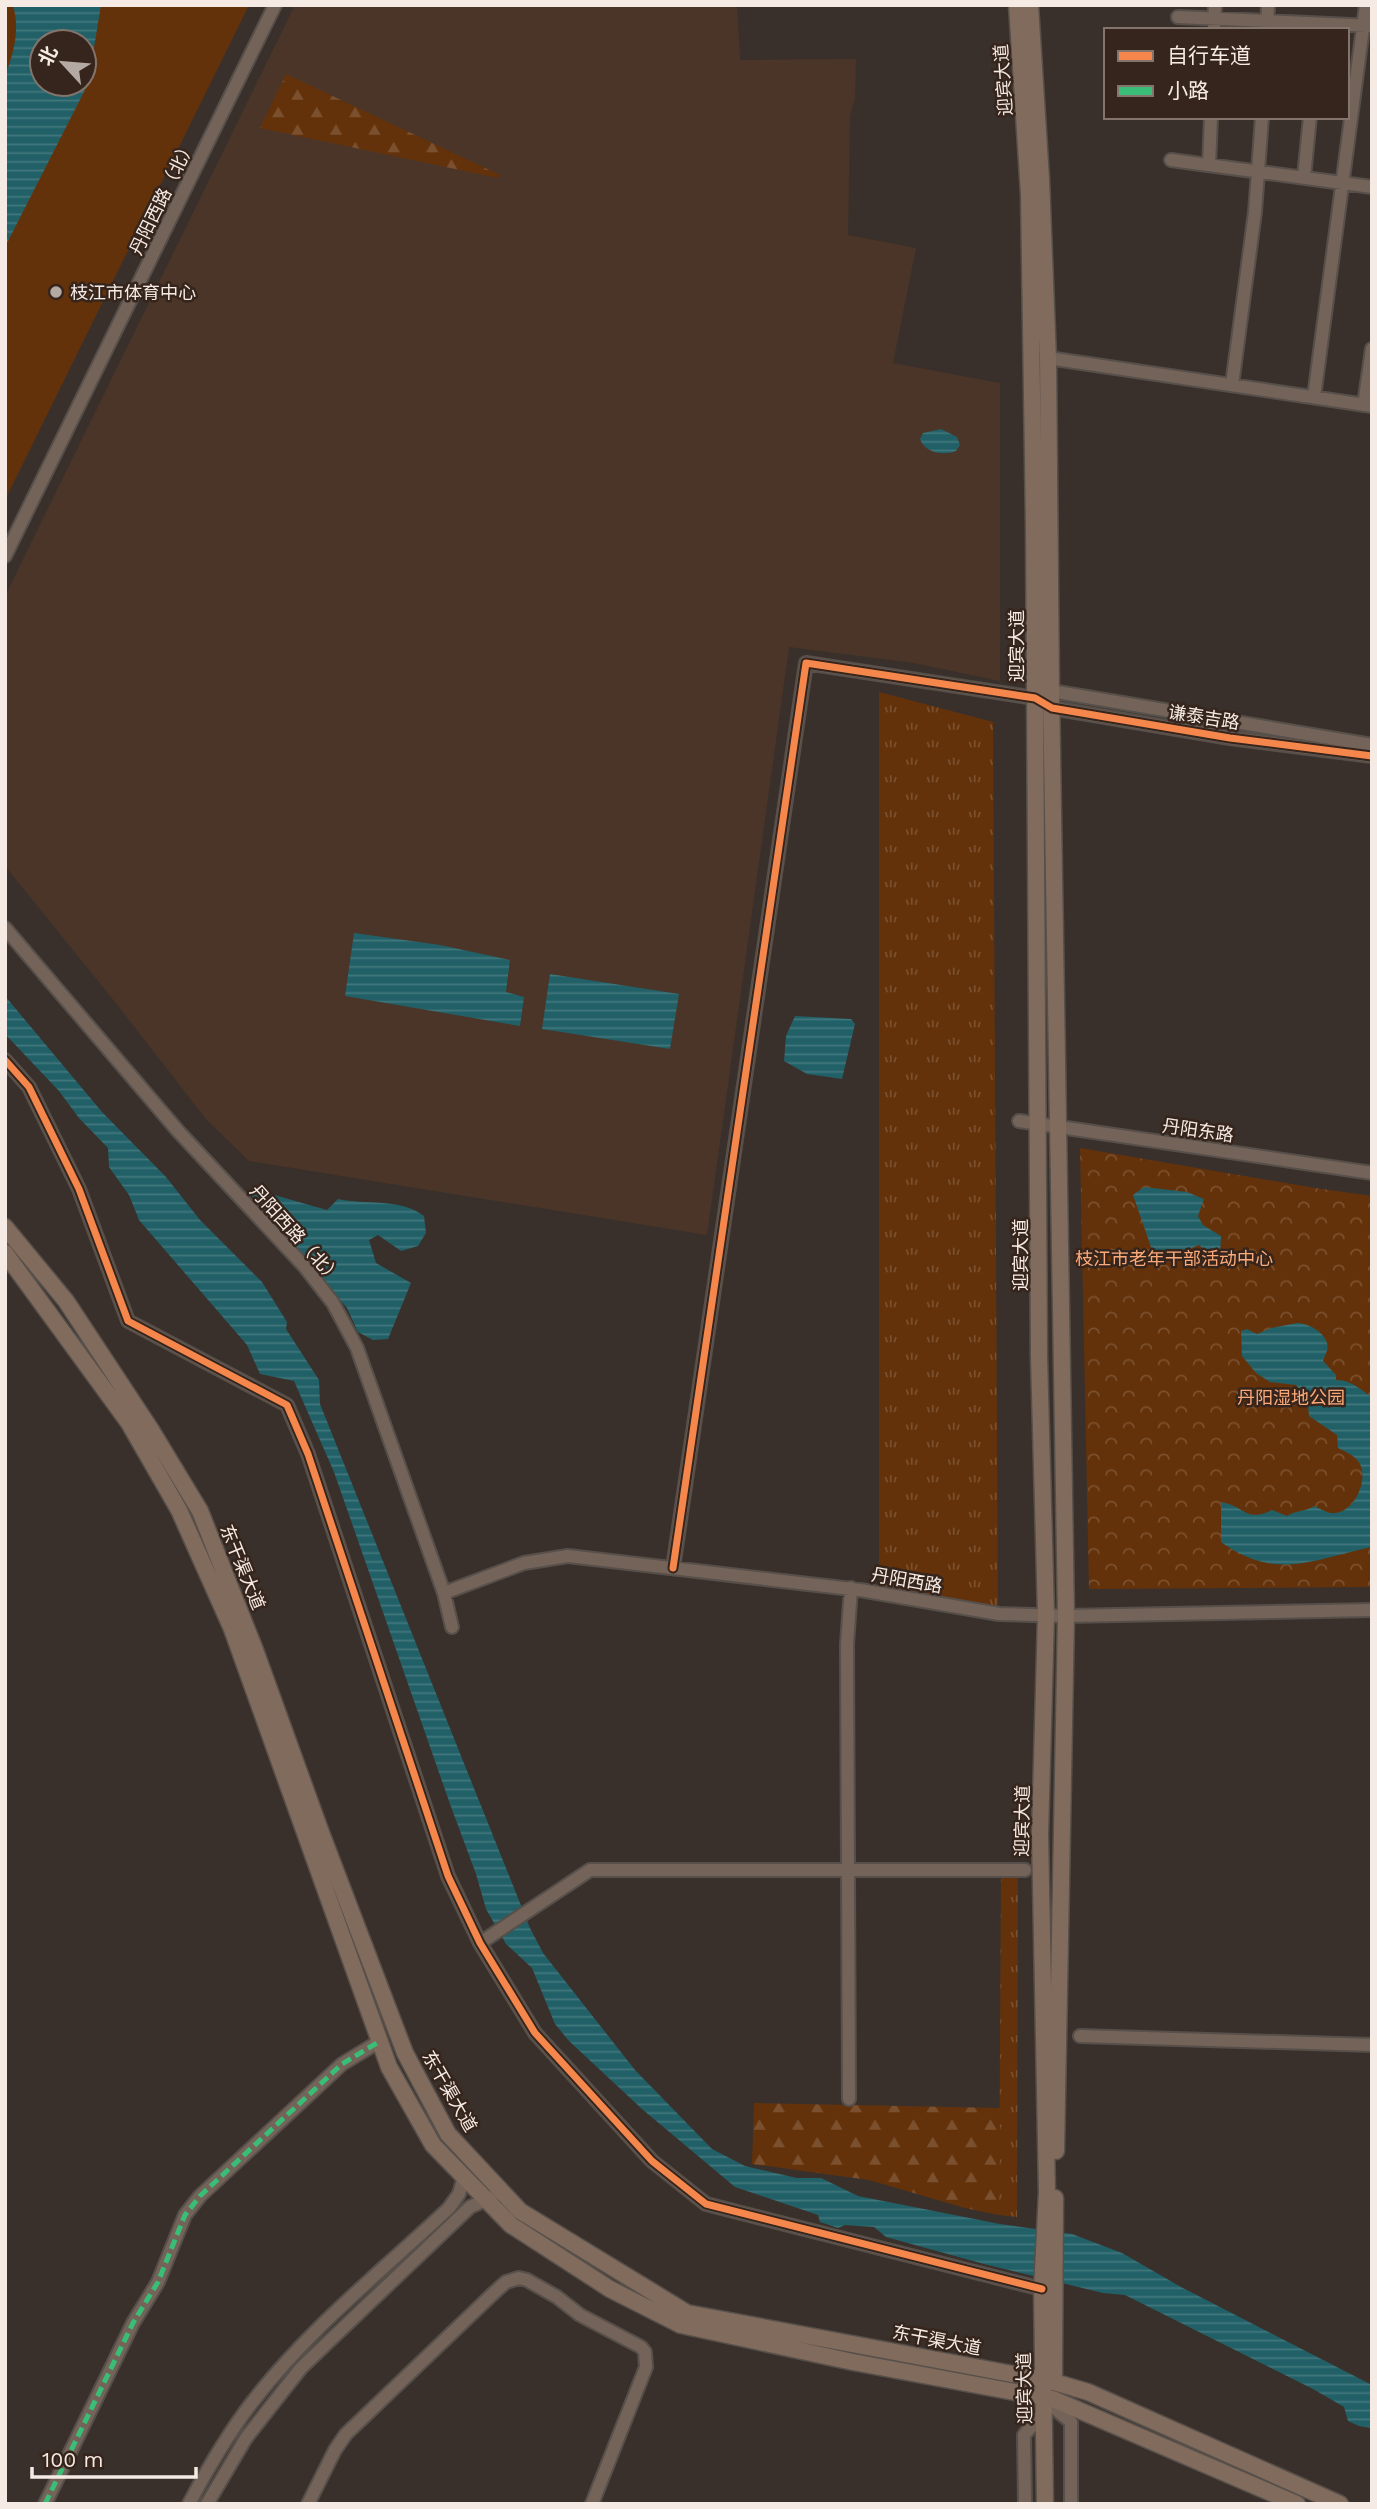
<svg xmlns="http://www.w3.org/2000/svg" width="1377" height="2509" viewBox="0 0 1377 2509" font-family="'Work Sans','Noto Sans SC',sans-serif">
  <style>
    .built { fill: #4a3528 }
    .grass { fill: url(#grass-tufts) }
    .forest { fill: url(#forest-firs) }
    .park { fill: url(#park-crowns) }
    .pitch { fill: #64320a; fill-rule: evenodd }
    .water { fill: url(#water-rules); fill-rule: evenodd }
    .lines { fill: none; stroke-linecap: round; stroke-linejoin: round }
    .minor-casing { stroke: #564f4a; stroke-width: 16 }
    .major-casing { stroke: #564f4a; stroke-width: 19 }
    .minor { stroke: #746359; stroke-width: 12 }
    .major { stroke: #806b5d; stroke-width: 16 }
    .quiet { stroke: #3abd76; stroke-width: 5; stroke-dasharray: 10 5; stroke-linecap: butt }
    .cycleway-casing { stroke: #36251c; stroke-width: 11 }
    .cycleway { stroke: #f5874c; stroke-width: 7 }
    .poi-dot { fill: #b4aaa3; stroke: #36251c; stroke-width: 2.5 }
    .labels { text-anchor: middle; dominant-baseline: central; stroke-width: 5; stroke-linejoin: round; paint-order: stroke }
    .street-label { font-size: 18px; fill: #f6ebe4; stroke: #36251c }
    .poi-label { font-size: 18px; fill: #f6ebe4; stroke: #36251c; text-anchor: start }
    .park-label { font-size: 18px; fill: #fcaa79; stroke: #36251c }
  </style>
  <defs>
    <pattern id="grass-tufts" width="24" height="20" patternUnits="userSpaceOnUse" patternTransform="scale(1.75)"><rect width="24" height="20" fill="#64320a"/><path d="M3 7l-1-3M5 7V3M7 7l1-3M15 17l-1-3M17 17v-4M19 17l1-3" fill="none" stroke="#7b502e"/></pattern>
    <pattern id="forest-firs" width="22" height="20" patternUnits="userSpaceOnUse" patternTransform="scale(1.75)"><rect width="22" height="20" fill="#64320a"/><path d="M5 1l3.5 6h-7zM16 11l3.5 6h-7z" fill="#7b502e"/></pattern>
    <pattern id="park-crowns" width="20" height="18" patternUnits="userSpaceOnUse" patternTransform="scale(1.75)"><rect width="20" height="18" fill="#64320a"/><path d="M2 6a3 3 0 1 1 6 0M12 15a3 3 0 1 1 6 0" fill="none" stroke="#7b502e"/></pattern>
    <pattern id="water-rules" width="6" height="5" patternUnits="userSpaceOnUse" patternTransform="scale(1.75)"><rect width="6" height="5" fill="#216067"/><path d="M0 2.5h6" fill="none" stroke="#42777d"/></pattern>
  </defs>
  <rect width="100%" height="100%" fill="#3a302b"/>
  <path class="built" d="M 295,5 L 737,5 L 740,60 L 856,59 L 855,98 L 850,116 L 848,235 L 916,248 L 893,363 L 1000,383 L 1000,681 L 914,663 L 789,647 L 707,1235 L 249,1161 L 206,1119 L 115,1002 L 5,866 L 5,596 Z"/>
  <path class="grass" d="M 879,692 L 993,722 L 998,1607 L 879,1585 Z
    M 1001,1877 L 1018,1877 L 1017,2217 L 999,2215 Z"/>
  <path class="forest" d="M 286,74 L 500,175 L 498,178 L 260,128 Z
    M 754,2103 L 1000,2108 L 999,2215 L 965,2208 L 869,2180 L 752,2164 Z"/>
  <path class="park" d="M 1080,1148 L 1315,1188 L 1372,1196 L 1372,1587 L 1089,1589 Z"/>
  <path class="pitch" d="M 5,5 L 249,5 L 5,500 ZM 42,42 L 84,42 L 84,84 L 42,84 Z"/>
  <path class="water" d="M 13,5 L 101,5 L 88,84 L 5,247 L 5,76 C 14,52 20,30 13,5 ZM 84,42 L 84,84 L 42,84 L 42,42 Z
    M 941,429 L 957,437 L 960,445 L 956,451 C 943,456 925,453 920,439 L 923,433 Z
    M 354,933 L 440,945 L 510,960 L 506,992 L 524,997 L 520,1026 L 345,996 Z
    M 550,974 L 679,994 L 670,1049 L 542,1029 Z
    M 5,996 L 102,1112 L 166,1177 L 200,1220 L 262,1282 L 287,1322 L 286,1329 L 319,1380 L 320,1404 L 530,1928 L 543,1953 L 635,2070 L 712,2149 L 745,2166 L 797,2178 L 821,2178 L 858,2196 L 1000,2224 L 1072,2234 L 1122,2253 L 1181,2287 L 1372,2385 L 1372,2428 L 1359,2426 L 1348,2421 L 1344,2407 L 1313,2389 L 1125,2295 L 1103,2293 L 984,2264 L 886,2237 L 874,2227 L 845,2225 L 838,2228 L 820,2222 L 818,2215 L 735,2187 L 642,2109 L 569,2041 L 555,2024 L 532,1968 L 506,1944 L 486,1909 L 476,1874 L 450,1804 L 334,1472 L 294,1381 L 260,1374 L 247,1345 L 139,1220 L 129,1195 L 109,1167 L 108,1148 L 79,1118 L 59,1091 L 5,1034 Z
    M 795,1016 L 851,1019 L 855,1024 L 842,1079 L 807,1074 L 784,1061 L 786,1036 Z
    M 1144,1187 L 1187,1192 L 1204,1199 L 1198,1216 L 1203,1225 L 1221,1236 L 1220,1257 L 1210,1260 L 1207,1252 L 1199,1245 L 1159,1262 L 1153,1253 L 1133,1195 Z
    M 253,1189 L 327,1210 L 338,1199 C 365,1205 401,1198 424,1216 L 426,1233 L 418,1246 L 401,1251 L 378,1235 L 369,1240 L 376,1263 L 411,1283 L 388,1339 L 373,1340 L 358,1332 L 347,1308 L 250,1194 Z
    M 1297,1323 C 1308,1323 1324,1332 1327,1343 C 1329,1349 1325,1355 1323,1361 L 1336,1375 L 1336,1380 C 1350,1379 1361,1390 1372,1397 L 1372,1547 C 1313,1559 1277,1582 1221,1542 L 1221,1502 C 1245,1506 1246,1523 1272,1510 L 1287,1516 C 1296,1510 1305,1512 1314,1506 C 1321,1509 1328,1514 1335,1513 C 1355,1511 1368,1481 1360,1464 C 1356,1456 1346,1452 1338,1448 L 1337,1435 L 1309,1416 L 1307,1397 L 1296,1385 L 1270,1382 L 1256,1373 L 1242,1356 L 1241,1331 L 1247,1329 L 1257,1334 L 1271,1328 Z"/>
  <g class="lines">
    <defs>
      <path id="minor" d="M 1178,17 L 1372,26
        M 1214,30 L 1215,5
        M 1267,30 L 1268,5
        M 1171,160 L 1372,187
        M 1209,165 L 1211,117
        M 1304,177 L 1310,117
        M 1048,358 L 1372,406
        M 1232,385 L 1255,212 L 1262,117
        M 1314,397 L 1366,5
        M 1364,405 L 1372,349
        M 5,556 L 275,5
        M 1045,693 L 1051,691 L 1372,745
        M 5,928 L 178,1131 L 305,1267 L 333,1303 L 357,1348 L 444,1593 L 452,1627
        M 5,1060 L 29,1087 L 79,1189 L 128,1321 L 287,1405 L 308,1454 L 448,1876 L 480,1943 L 535,2033 L 652,2161 L 706,2204 L 1042,2289
        M 1019,1121 L 1372,1173
        M 673,1568 L 806,663 L 1035,698 L 1052,708 L 1230,738 L 1372,756
        M 444,1593 L 524,1563 L 568,1556 L 860,1590 L 999,1614 L 1066,1616 L 1372,1610
        M 480,1943 L 590,1870 L 1025,1870
        M 1080,2036 L 1372,2045
        M 849,2099 L 847,1644 L 851,1588
        M 1053,2407 L 1071,2422 L 1071,2504
        M 45,2504 L 133,2323 L 158,2282 L 185,2215 L 200,2196 L 342,2064 L 380,2041
        M 189,2504 C 208,2468 229,2432 254,2400 C 310,2328 383,2270 449,2208 L 459,2194 L 464,2177
        M 207,2504 L 246,2438 L 301,2368 L 470,2207 L 492,2197
        M 308,2504 L 335,2450 L 346,2434 L 498,2289 L 506,2282 L 519,2278 L 527,2280 L 557,2297 L 580,2315 L 641,2347 L 645,2352 L 646,2367 L 592,2504
        M 1025,2504 L 1024,2435 L 1044,2412"/>
      <path id="major" d="M 1017,5 L 1029,194 L 1034,527 L 1039,1356 L 1046,1615 L 1040,1834 L 1047,2192 L 1042,2289 L 1045,2504
        M 1030,5 L 1041,179 L 1048,358 L 1051,691 L 1066,1616 L 1056,2151
        M 5,1227 L 66,1301 L 151,1430 L 200,1511 L 255,1650 L 320,1830 L 405,2053 L 448,2134 L 520,2211 L 687,2313 L 1054,2382 L 1088,2392 L 1340,2504
        M 5,1253 L 129,1423 L 179,1510 L 232,1629 L 389,2067 L 433,2145 L 511,2225 L 610,2289 L 681,2325 L 853,2362 L 1053,2399 L 1297,2504
        M 1054,2375 L 1055,2198"/>
    </defs>
    <use href="#minor" class="minor-casing"/>
    <use href="#major" class="major-casing"/>
    <use href="#minor" class="minor"/>
    <use href="#major" class="major"/>
    <path class="quiet" d="M 45,2504 L 133,2323 L 158,2282 L 185,2215 L 200,2196 L 342,2064 L 380,2041"/>
    <defs>
      <path id="cycleway" d="M 5,1060 L 29,1087 L 79,1189 L 128,1321 L 287,1405 L 308,1454 L 448,1876 L 480,1943 L 535,2033 L 652,2161 L 706,2204 L 1042,2289
        M 673,1568 L 806,663 L 1035,698 L 1052,708 L 1230,738 L 1372,756"/>
    </defs>
    <use href="#cycleway" class="cycleway-casing"/>
    <use href="#cycleway" class="cycleway"/>
  </g>
  <circle class="poi-dot" cx="56" cy="292" r="7"/>
  <g class="labels">
    <g class="street-label">
      <text transform="translate(1003 80) rotate(-94)">迎宾大道</text>
      <text transform="translate(162 197) rotate(-64)">丹阳西路（北）</text>
      <text transform="translate(1016 646) rotate(-90)">迎宾大道</text>
      <text transform="translate(1204 717) rotate(9)">谦泰吉路</text>
      <text transform="translate(1198 1130) rotate(8)">丹阳东路</text>
      <text transform="translate(296 1234) rotate(48)">丹阳西路（北）</text>
      <text transform="translate(1020 1255) rotate(-90)">迎宾大道</text>
      <text transform="translate(243 1567) rotate(68)">东干渠大道</text>
      <text transform="translate(907 1580) rotate(10)">丹阳西路</text>
      <text transform="translate(1022 1821) rotate(-89)">迎宾大道</text>
      <text transform="translate(450 2091) rotate(60)">东干渠大道</text>
      <text transform="translate(937 2340) rotate(11)">东干渠大道</text>
      <text transform="translate(1024 2388) rotate(-91)">迎宾大道</text>
    </g>
    <g class="poi-label">
      <text x="70" y="292">枝江市体育中心</text>
    </g>
    <g class="park-label">
      <text x="1174" y="1258">枝江市老年干部活动中心</text>
      <text x="1291" y="1397">丹阳湿地公园</text>
    </g>
  </g>
  <rect width="1377" height="2509" fill="none" stroke="#f6ebe4" stroke-width="14"/>
  <rect x="1104" y="28" width="245" height="91" fill="#36251c" stroke="#83746c" stroke-width="2"/>
  <rect x="1118" y="51" width="35" height="10" fill="#f5874c" stroke="#83746c" stroke-width="2"/>
  <text x="1167" y="63" font-size="21" fill="#f6ebe4">自行车道</text>
  <rect x="1118" y="86" width="35" height="10" fill="#3abd76" stroke="#83746c" stroke-width="2"/>
  <text x="1167" y="98" font-size="21" fill="#f6ebe4">小路</text>
  <g transform="translate(63 63) rotate(296)"><circle r="33" fill="#36251c" stroke="#83746c" stroke-width="2"/>
  <path d="M0-5L12 26L0 18L-12 26Z" fill="#b4aaa3"/>
  <text y="-10" font-size="19" font-weight="bold" text-anchor="middle" fill="#f6ebe4">北</text>
  </g>
  <path d="M32 2467v10h164v-10" fill="none" stroke="#f6ebe4" stroke-width="3.5"/>
  <text x="42" y="2467" font-size="21" fill="#f6ebe4" stroke="#36251c" stroke-width="5" paint-order="stroke">100 m</text>
</svg>
